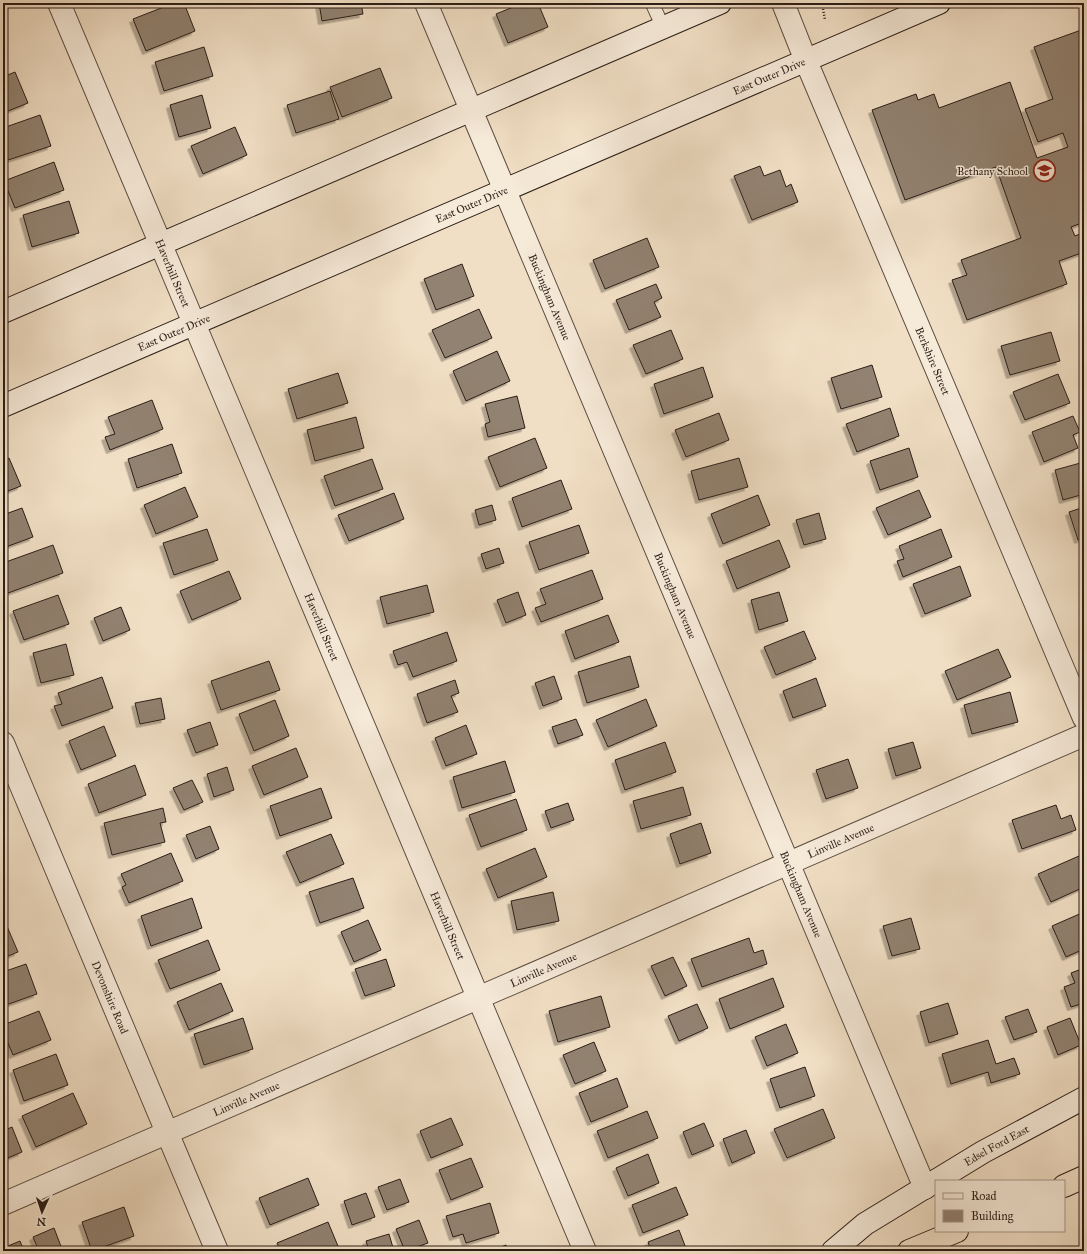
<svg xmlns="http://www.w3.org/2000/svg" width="1087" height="1254" viewBox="0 0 1087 1254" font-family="'IM FELL Great Primer',serif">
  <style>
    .building { fill: #928271; stroke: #2c1e17; filter: url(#shadow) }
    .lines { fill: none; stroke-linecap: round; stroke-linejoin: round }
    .lane-casing { stroke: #5d4e42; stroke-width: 15 }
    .street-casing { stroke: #5d4e42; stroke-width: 24 }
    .secondary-casing { stroke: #2c1e17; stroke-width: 24 }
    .highway-casing { stroke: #2c1e17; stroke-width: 24 }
    .path { stroke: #2c1e17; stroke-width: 2.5; stroke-dasharray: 1 2; stroke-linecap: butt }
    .lane { stroke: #f6ead9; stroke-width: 13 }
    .street { stroke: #f6ead9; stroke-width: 22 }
    .secondary { stroke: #f6ead9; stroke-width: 22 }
    .highway { stroke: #f1dfc5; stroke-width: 22 }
    .labels { text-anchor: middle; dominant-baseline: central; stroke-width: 3; stroke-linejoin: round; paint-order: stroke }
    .street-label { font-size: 11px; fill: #2c1e17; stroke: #f6ead9 }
    .poi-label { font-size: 11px; fill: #2c1e17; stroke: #f6ead9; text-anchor: end }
  </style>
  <defs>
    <filter id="shadow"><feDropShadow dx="-3.5" dy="3.5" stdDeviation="0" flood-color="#0004"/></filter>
  </defs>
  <rect width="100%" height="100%" fill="#f1dfc5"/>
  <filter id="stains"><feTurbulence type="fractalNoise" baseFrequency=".005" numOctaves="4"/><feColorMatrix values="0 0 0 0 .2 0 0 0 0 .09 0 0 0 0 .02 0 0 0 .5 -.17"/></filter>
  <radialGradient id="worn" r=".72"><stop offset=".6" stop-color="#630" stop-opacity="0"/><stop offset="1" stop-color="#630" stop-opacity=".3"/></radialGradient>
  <path class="building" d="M 174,3 L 184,3 L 195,31 L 146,51 L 133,19 Z
    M 319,3 L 361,3 L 363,14 L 322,21 Z
    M 523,3 L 538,3 L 548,27 L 508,43 L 496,14 Z
    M 1084,29 L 1084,222 L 1071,227 L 1075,236 L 1082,233 L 1084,240 L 1084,252 L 1059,261 L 1067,284 L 967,320 L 952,280 L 967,275 L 961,260 L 1021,238 L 996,167 L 905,200 L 872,110 L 916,94 L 918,100 L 934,94 L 939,108 L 1010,82 L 1037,158 L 1068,147 L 1063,133 L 1038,142 L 1025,109 L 1053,99 L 1034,47 Z
    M 204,47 L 213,76 L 164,91 L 155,62 Z
    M 380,68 L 392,98 L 342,117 L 330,87 Z
    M 15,72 L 28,103 L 3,113 L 3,77 Z
    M 330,91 L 339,119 L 296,133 L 287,105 Z
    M 202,95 L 211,128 L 179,137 L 170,105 Z
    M 40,115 L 51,146 L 8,160 L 3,146 L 3,128 Z
    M 235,127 L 247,155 L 203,174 L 191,146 Z
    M 54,162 L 64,190 L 15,208 L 4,181 Z
    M 760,166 L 764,176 L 780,170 L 786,187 L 791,184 L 798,202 L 752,220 L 734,176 Z
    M 69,201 L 79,233 L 32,247 L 23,215 Z
    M 647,238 L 659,267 L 605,289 L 593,260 Z
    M 462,264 L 474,296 L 436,310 L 424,279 Z
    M 656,284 L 662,298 L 654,302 L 661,317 L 629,330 L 616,300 Z
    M 479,309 L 492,338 L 445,358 L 432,330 Z
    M 671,330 L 683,359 L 646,374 L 633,345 Z
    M 1051,332 L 1060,361 L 1010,375 L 1001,346 Z
    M 497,351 L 510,381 L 466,401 L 453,371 Z
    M 872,365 L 882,397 L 841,409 L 831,378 Z
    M 703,367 L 713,397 L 664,414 L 654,384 Z
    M 338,373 L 348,403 L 297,419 L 288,389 Z
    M 1058,374 L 1070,403 L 1025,420 L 1013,392 Z
    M 517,396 L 525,428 L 488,437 L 485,424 L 490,422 L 485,404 Z
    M 152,400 L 163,429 L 110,450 L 105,437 L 115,434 L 108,417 Z
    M 890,408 L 899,436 L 857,452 L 846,424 Z
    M 719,413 L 729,440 L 686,457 L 675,430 Z
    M 1073,416 L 1080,432 L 1073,435 L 1078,448 L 1044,462 L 1032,432 Z
    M 356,417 L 364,448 L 315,461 L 307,430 Z
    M 535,438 L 547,468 L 500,487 L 488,457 Z
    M 172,444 L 182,473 L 137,488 L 128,459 Z
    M 909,448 L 918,477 L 880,490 L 870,461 Z
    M 9,458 L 21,486 L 3,493 L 3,461 Z
    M 739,458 L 748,487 L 699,500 L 691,471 Z
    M 372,459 L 383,489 L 335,506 L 324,476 Z
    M 1084,462 L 1084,494 L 1063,500 L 1055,470 Z
    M 561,480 L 572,509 L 522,527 L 512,498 Z
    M 185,487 L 198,517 L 156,534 L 144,505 Z
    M 919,490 L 931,517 L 888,535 L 876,508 Z
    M 394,493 L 404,519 L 349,541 L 338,515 Z
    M 758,495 L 770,525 L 723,544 L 711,514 Z
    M 492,505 L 496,520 L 479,525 L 475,510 Z
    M 1084,507 L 1084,538 L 1078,540 L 1069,512 Z
    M 22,508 L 33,537 L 3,548 L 3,515 Z
    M 819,513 L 826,539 L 804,545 L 796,520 Z
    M 579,525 L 589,553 L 539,570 L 529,542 Z
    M 207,529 L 218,560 L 174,575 L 163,543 Z
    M 941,529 L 952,557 L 903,577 L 897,561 L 904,559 L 899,546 Z
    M 779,540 L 790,567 L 737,589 L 726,561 Z
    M 53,545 L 63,573 L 8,593 L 3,579 L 3,563 Z
    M 499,548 L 504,563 L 486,569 L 481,554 Z
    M 960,566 L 971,596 L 925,614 L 913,584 Z
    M 592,570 L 603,599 L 541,622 L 535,608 L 546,604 L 540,589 Z
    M 229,571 L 241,599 L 192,620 L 180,591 Z
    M 427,585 L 434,612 L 387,624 L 380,597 Z
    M 518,592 L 526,615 L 506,623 L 497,600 Z
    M 779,592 L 788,621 L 759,630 L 751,600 Z
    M 58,595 L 69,624 L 24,640 L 13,611 Z
    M 121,607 L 130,630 L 103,641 L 94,618 Z
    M 608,615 L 619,642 L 575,659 L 565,631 Z
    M 804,631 L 816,659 L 776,675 L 764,647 Z
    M 447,632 L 457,661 L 413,677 L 407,662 L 398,665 L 393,651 Z
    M 66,644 L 74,675 L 41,683 L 33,653 Z
    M 998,649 L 1011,677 L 957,700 L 945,671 Z
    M 630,656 L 639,687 L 587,703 L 578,672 Z
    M 269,661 L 280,690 L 221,710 L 211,681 Z
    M 554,676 L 562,699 L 543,706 L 535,683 Z
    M 102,677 L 113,708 L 62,726 L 54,706 L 62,704 L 58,693 Z
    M 816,678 L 826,706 L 793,718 L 783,691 Z
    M 455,680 L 459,693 L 451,696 L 458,712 L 427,723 L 417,694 Z
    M 1010,692 L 1018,722 L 972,734 L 964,705 Z
    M 161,698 L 165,719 L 140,724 L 135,703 Z
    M 646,699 L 657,726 L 608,747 L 596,720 Z
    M 275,700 L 289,736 L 254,751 L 239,714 Z
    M 576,719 L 583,735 L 558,744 L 552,727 Z
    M 210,722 L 218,745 L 196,753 L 187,730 Z
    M 466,725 L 477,754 L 446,766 L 435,738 Z
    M 104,726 L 116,756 L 81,770 L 69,741 Z
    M 665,742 L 676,772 L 625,790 L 615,760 Z
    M 913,742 L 921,768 L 896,776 L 888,749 Z
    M 296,748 L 308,777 L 264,795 L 252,766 Z
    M 848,759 L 858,788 L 826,799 L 816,770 Z
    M 505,761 L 515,792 L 462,808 L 453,777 Z
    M 135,765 L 146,795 L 99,813 L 88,784 Z
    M 227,767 L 234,790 L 214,797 L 207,774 Z
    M 192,780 L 203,802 L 184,810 L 173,788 Z
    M 683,787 L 691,815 L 641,829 L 633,801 Z
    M 321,788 L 332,818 L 280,836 L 270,806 Z
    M 516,799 L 527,830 L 481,847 L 469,815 Z
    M 568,803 L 574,820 L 551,828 L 545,811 Z
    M 1056,805 L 1061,819 L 1071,815 L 1076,830 L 1022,849 L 1012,820 Z
    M 163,808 L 166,822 L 160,823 L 165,842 L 112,855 L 104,823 Z
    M 701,823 L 711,853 L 680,864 L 670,834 Z
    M 210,826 L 219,849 L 196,859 L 186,835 Z
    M 331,834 L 344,864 L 300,883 L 286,852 Z
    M 535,848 L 547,877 L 498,898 L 486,869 Z
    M 171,853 L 183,881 L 129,903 L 122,887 L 126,885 L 121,874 Z
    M 1079,856 L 1084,867 L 1084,887 L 1051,902 L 1038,874 Z
    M 353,878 L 364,908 L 320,923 L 309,892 Z
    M 553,892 L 559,921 L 517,930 L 511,901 Z
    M 192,898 L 202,928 L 151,946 L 141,916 Z
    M 1084,912 L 1084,949 L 1066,957 L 1052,926 Z
    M 911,918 L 920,949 L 892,956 L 883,926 Z
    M 368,920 L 381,950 L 354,962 L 341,932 Z
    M 6,924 L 18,952 L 3,958 L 3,925 Z
    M 749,938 L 754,953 L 763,950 L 767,964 L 702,987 L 691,959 Z
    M 208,940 L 220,970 L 170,989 L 158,960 Z
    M 673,957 L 687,986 L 665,996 L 651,966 Z
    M 386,959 L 395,986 L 365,996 L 355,969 Z
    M 26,964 L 37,994 L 3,1006 L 3,972 Z
    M 1084,968 L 1084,1003 L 1071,1007 L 1064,987 L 1075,983 L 1071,973 Z
    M 773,978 L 784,1007 L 730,1029 L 719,999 Z
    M 221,983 L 233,1011 L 189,1030 L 177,1002 Z
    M 601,996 L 610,1027 L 558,1042 L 549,1011 Z
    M 948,1003 L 958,1034 L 929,1043 L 920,1012 Z
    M 697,1004 L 708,1028 L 679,1041 L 668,1016 Z
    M 1028,1009 L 1037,1032 L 1014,1040 L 1005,1017 Z
    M 39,1011 L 51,1040 L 13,1055 L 3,1031 L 3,1025 Z
    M 243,1018 L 253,1049 L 204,1065 L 194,1034 Z
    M 1070,1018 L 1081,1045 L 1058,1055 L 1047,1027 Z
    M 786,1024 L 798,1053 L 767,1066 L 755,1037 Z
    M 988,1040 L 996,1064 L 1014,1058 L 1020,1074 L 991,1083 L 988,1072 L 951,1084 L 942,1054 Z
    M 594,1042 L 606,1071 L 575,1084 L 563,1055 Z
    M 56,1054 L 68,1085 L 24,1101 L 13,1070 Z
    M 805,1067 L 815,1096 L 780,1108 L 770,1079 Z
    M 617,1078 L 628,1107 L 591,1122 L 579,1093 Z
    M 73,1093 L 87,1124 L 36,1147 L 22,1116 Z
    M 823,1109 L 835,1138 L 787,1158 L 774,1129 Z
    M 647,1111 L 658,1138 L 608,1158 L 597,1131 Z
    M 451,1118 L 463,1145 L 431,1158 L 420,1131 Z
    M 704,1123 L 714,1146 L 692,1155 L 683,1132 Z
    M 12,1127 L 22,1152 L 3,1160 L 3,1131 Z
    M 746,1130 L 755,1153 L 732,1163 L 723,1139 Z
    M 648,1154 L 659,1183 L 628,1196 L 616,1168 Z
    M 471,1158 L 483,1187 L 451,1200 L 439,1170 Z
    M 308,1178 L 319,1205 L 270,1225 L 259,1198 Z
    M 400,1179 L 409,1202 L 387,1210 L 378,1187 Z
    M 676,1187 L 688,1215 L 643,1233 L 632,1205 Z
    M 366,1193 L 375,1217 L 352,1225 L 344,1201 Z
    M 490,1203 L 499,1233 L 466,1243 L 463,1234 L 453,1237 L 446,1216 Z
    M 124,1207 L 134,1236 L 92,1251 L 82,1222 Z
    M 419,1220 L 428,1243 L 405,1251 L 396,1229 Z
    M 328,1222 L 340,1251 L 281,1251 L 277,1243 Z
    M 54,1228 L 62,1249 L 58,1251 L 39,1251 L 33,1237 Z
    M 679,1230 L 687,1251 L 651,1251 L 648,1242 Z
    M 389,1234 L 394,1251 L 369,1251 L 366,1241 Z
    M 20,1241 L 24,1251 L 3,1251 L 3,1248 Z
    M 506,1245 L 508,1251 L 491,1251 Z"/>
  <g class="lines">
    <defs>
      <path id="lane" d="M 652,3 L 663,27"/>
      <g id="street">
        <path id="s1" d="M 59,3 L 585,1251"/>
        <path id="s2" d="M 426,3 L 925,1188"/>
        <path id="s3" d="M 783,3 L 806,61 L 1084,718"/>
        <path id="s4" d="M 3,743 L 217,1251"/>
        <path id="s5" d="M 3,1204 L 1084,735"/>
      </g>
      <g id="secondary">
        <path d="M 3,312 L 720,3"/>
        <path id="s6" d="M 3,406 L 939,3"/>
        <path id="s7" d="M 833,1251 L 865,1224 L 983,1152 L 1084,1098"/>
      </g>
      <path id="highway" d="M 1064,1186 L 1084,1177
        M 909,1251 L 957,1231"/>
    </defs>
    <use href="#lane" class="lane-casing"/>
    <use href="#street" class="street-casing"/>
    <use href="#secondary" class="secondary-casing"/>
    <use href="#highway" class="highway-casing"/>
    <path class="path" d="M 822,3 L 825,20"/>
    <use href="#lane" class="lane"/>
    <use href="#street" class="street"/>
    <use href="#secondary" class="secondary"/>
    <use href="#highway" class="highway"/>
  </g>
  <defs>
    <symbol id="school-ring" viewBox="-11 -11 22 22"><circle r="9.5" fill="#f6ead9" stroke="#8f2418" stroke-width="1.5"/><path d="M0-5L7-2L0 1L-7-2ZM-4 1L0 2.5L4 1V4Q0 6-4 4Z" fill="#8f2418"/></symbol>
  </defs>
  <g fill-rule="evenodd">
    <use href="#school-ring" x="1032" y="158" width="25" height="25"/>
  </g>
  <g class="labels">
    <g class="street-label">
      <text stroke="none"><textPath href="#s6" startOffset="834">East Outer Drive</textPath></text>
      <text stroke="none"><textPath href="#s6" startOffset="510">East Outer Drive</textPath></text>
      <text stroke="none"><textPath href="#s1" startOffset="293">Haverhill Street</textPath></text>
      <text stroke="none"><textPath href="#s2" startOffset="319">Buckingham Avenue</textPath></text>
      <text stroke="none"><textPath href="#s6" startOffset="186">East Outer Drive</textPath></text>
      <text stroke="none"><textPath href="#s3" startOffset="388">Berkshire Street</textPath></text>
      <text stroke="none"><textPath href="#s2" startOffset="643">Buckingham Avenue</textPath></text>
      <text stroke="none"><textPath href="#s1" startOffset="677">Haverhill Street</textPath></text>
      <text stroke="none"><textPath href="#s5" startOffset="913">Linville Avenue</textPath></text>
      <text stroke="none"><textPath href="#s2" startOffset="967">Buckingham Avenue</textPath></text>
      <text stroke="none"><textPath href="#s1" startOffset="1001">Haverhill Street</textPath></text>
      <text stroke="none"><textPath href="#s5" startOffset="589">Linville Avenue</textPath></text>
      <text stroke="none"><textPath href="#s4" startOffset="276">Devonshire Road</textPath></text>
      <text stroke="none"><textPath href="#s5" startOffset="265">Linville Avenue</textPath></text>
      <text stroke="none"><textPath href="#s7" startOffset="195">Edsel Ford East</textPath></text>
    </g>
    <g class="poi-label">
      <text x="1028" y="171">Bethany School</text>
    </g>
  </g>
  <rect width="1087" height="1254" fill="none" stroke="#f1dfc5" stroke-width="16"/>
  <rect x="4" y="4" width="1079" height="1246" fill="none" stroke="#2c1e17" stroke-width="2"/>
  <rect x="8" y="8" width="1071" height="1238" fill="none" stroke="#2c1e17"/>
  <rect x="935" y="1180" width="130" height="52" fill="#f6ead9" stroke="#a5988b"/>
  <rect x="943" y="1193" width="20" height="6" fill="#f6ead9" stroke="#a5988b"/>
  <text x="971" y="1200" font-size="12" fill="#2c1e17">Road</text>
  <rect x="943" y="1210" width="20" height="12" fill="#928271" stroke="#a5988b"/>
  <text x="971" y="1220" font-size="12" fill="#2c1e17">Building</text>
  <g transform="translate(42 1212) rotate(183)" stroke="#f6ead9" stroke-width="3" paint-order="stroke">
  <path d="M0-3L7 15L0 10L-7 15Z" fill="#2c1e17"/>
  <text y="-6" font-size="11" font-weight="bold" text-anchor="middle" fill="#2c1e17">N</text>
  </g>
  <rect width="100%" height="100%" filter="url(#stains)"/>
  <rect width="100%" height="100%" fill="url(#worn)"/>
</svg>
